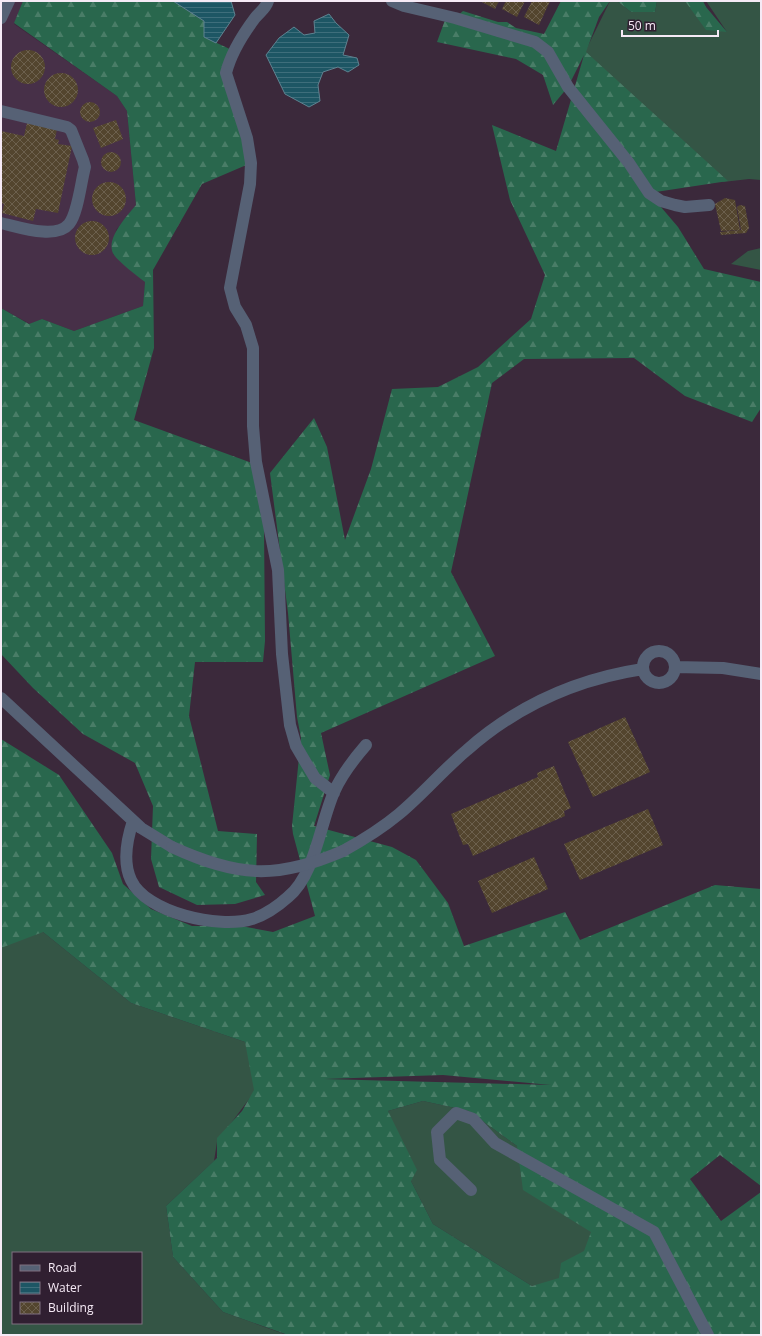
<svg xmlns="http://www.w3.org/2000/svg" width="762" height="1336" viewBox="0 0 762 1336" font-family="'Open Sans',sans-serif">
  <style>
    .built { fill: #473048 }
    .grass { fill: #345545; fill-rule: evenodd }
    .forest { fill: url(#forest-firs); fill-rule: evenodd }
    .water { fill: url(#water-rules); stroke: #5e8290 }
    .building { fill: url(#building-cross-hatch) }
    .lines { fill: none; stroke-linecap: round; stroke-linejoin: round }
    .minor { stroke: #566175; stroke-width: 12 }
    .minor-bridge { stroke: #566175; stroke-width: 12 }
  </style>
  <defs>
    <pattern id="forest-firs" width="22" height="20" patternUnits="userSpaceOnUse"><rect width="22" height="20" fill="#29674d"/><path d="M5 1l3.5 6h-7zM16 11l3.5 6h-7z" fill="#497d67"/></pattern>
    <pattern id="water-rules" width="6" height="5" patternUnits="userSpaceOnUse"><rect width="6" height="5" fill="#1d5664"/><path d="M0 2.5h6" fill="none" stroke="#3e6e7b"/></pattern>
    <pattern id="building-cross-hatch" width="8" height="8" patternUnits="userSpaceOnUse"><rect width="8" height="8" fill="#53452e"/><path d="M0 0l8 8M0 8l8-8" fill="none" stroke="#6c604d"/></pattern>
  </defs>
  <rect width="100%" height="100%" fill="#3b293b"/>
  <path class="built" d="M 1,1 L 23,1 L 14,24 L 117,96 L 127,111 L 136,205 L 116,230 L 113,254 L 145,282 L 143,306 L 74,331 L 42,319 L 30,324 L 1,308 Z"/>
  <path class="grass" d="M 610,1 L 617,1 L 631,12 L 655,12 L 657,1 L 687,1 L 727,32 L 706,1 L 761,1 L 761,180 L 749,179 L 723,182 L 585,52 Z
    M 761,248 L 761,270 L 731,264 L 748,251 Z
    M 1,924 L 43,932 L 131,1003 L 245,1042 L 258,1087 L 217,1142 L 214,1161 L 166,1206 L 173,1257 L 223,1312 L 287,1335 L 1,1335 ZM 13,1253 L 141,1253 L 141,1323 L 13,1323 Z
    M 423,1101 L 469,1111 L 517,1146 L 592,1232 L 586,1252 L 564,1281 L 532,1286 L 433,1224 L 411,1181 L 388,1111 Z"/>
  <path class="forest" d="M 23,1 L 173,1 L 204,21 L 204,37 L 234,51 L 226,73 L 251,163 L 202,184 L 153,270 L 154,348 L 134,420 L 252,463 L 264,528 L 265,641 L 263,662 L 195,662 L 189,716 L 218,831 L 257,834 L 256,882 L 265,895 L 235,904 L 197,905 L 159,887 L 151,859 L 153,806 L 135,763 L 83,734 L 33,688 L 1,654 L 1,308 L 29,324 L 42,319 L 74,331 L 143,306 L 145,282 C 136,275 120,263 114,255 C 104,240 127,216 136,205 L 127,111 L 117,96 L 14,23 Z
    M 561,1 L 610,1 L 599,17 L 586,52 L 728,181 L 649,193 L 678,227 L 704,269 L 761,282 L 761,408 L 752,422 L 685,396 L 634,358 L 524,359 L 492,383 L 451,572 L 495,656 L 321,733 L 330,775 L 314,826 L 392,847 L 416,860 L 448,903 L 464,946 L 565,912 L 580,940 L 715,885 L 761,889 L 761,1186 L 720,1155 L 690,1179 L 721,1221 L 761,1192 L 761,1335 L 288,1335 L 223,1312 L 173,1257 L 166,1206 L 217,1158 L 217,1138 L 242,1111 L 254,1090 L 245,1042 L 131,1003 L 43,932 L 1,948 L 1,739 L 59,775 L 112,853 L 123,884 L 151,909 L 192,926 L 241,926 L 273,932 L 315,916 L 293,834 L 292,826 L 301,738 L 297,717 L 288,613 L 270,473 L 314,418 L 327,447 L 345,540 L 371,469 L 392,389 L 438,387 L 478,367 L 531,319 L 545,275 L 510,200 L 492,125 L 556,151 L 584,55 L 568,87 L 553,105 L 543,75 L 516,59 L 437,42 L 445,20 L 455,18 L 463,11 L 498,22 L 507,22 L 516,28 L 544,34 ZM 443,1075 L 551,1085 L 324,1079 ZM 423,1101 L 469,1111 L 517,1146 L 523,1190 L 591,1232 L 584,1251 L 561,1263 L 559,1278 L 532,1286 L 433,1224 L 411,1181 L 417,1170 L 388,1111 Z
    M 617,1 L 657,1 L 655,12 L 631,12 Z
    M 685,1 L 703,1 L 706,7 L 727,32 L 706,30 Z"/>
  <path class="water" d="M 173,1 L 231,1 L 235,15 L 216,43 L 204,37 L 204,21 Z
    M 329,14 L 336,23 L 349,35 L 343,55 L 357,58 L 359,65 L 348,72 L 338,67 L 323,72 L 318,85 L 320,101 L 309,107 L 285,94 L 266,55 L 279,38 L 294,27 L 304,35 L 315,33 L 314,21 Z"/>
  <path class="building" d="M 480,1 L 499,1 L 495,9 Z
    M 506,1 L 525,1 L 517,17 L 502,9 Z
    M 532,1 L 550,1 L 539,25 L 524,17 Z
    M11 67a17 17 0 1 1 34 0a17 17 0 1 1-34 0Z
    M44 90a17 17 0 1 1 34 0a17 17 0 1 1-34 0Z
    M80 112a10 10 0 1 1 20 0a10 10 0 1 1-20 0Z
    M 116,120 L 123,139 L 101,148 L 93,128 Z
    M 27,123 L 57,129 L 55,139 L 59,140 L 58,144 L 72,146 L 58,213 L 36,209 L 33,221 L 2,213 L 4,204 L 1,203 L 1,131 L 24,136 Z
    M101 162a10 10 0 1 1 20 0a10 10 0 1 1-20 0Z
    M92 199a17 17 0 1 1 34 0a17 17 0 1 1-34 0Z
    M 725,198 L 735,200 L 740,230 L 721,231 L 715,204 Z
    M 740,205 L 745,206 L 749,228 L 746,233 L 721,235 L 720,232 L 741,230 L 737,207 Z
    M75 238a17 17 0 1 1 34 0a17 17 0 1 1-34 0Z
    M 625,717 L 650,772 L 593,797 L 568,742 Z
    M 554,766 L 571,808 L 564,811 L 565,816 L 473,856 L 468,844 L 463,845 L 451,814 L 538,777 L 537,773 Z
    M 648,809 L 663,845 L 580,880 L 564,844 Z
    M 534,857 L 548,889 L 492,913 L 478,881 Z"/>
  <g class="lines">
    <path class="minor" d="M 268,1 C 266,8 260,12 255,18 C 243,34 231,53 226,73 L 247,138 L 251,163 L 250,184 L 230,288 L 235,307 L 246,325 L 253,348 L 253,426 L 256,462 L 278,570 L 282,654 L 290,725 L 296,746 L 306,763 L 315,778 L 334,793
      M 392,1 L 404,6 L 455,18 L 535,42 L 548,52 L 568,87 L 629,163 L 649,193 L 661,201 L 675,205 L 685,207 L 709,205
      M 1,18 L 9,1
      M 1,111 L 67,127 L 71,130 L 83,160 L 85,167 C 81,181 78,213 69,224 C 56,240 19,227 1,223
      M643 667a16 16 0 1 1 32 0a16 16 0 1 1-32 0Z
      M 675,667 L 723,668 L 761,674
      M 1,698 L 141,828 L 172,847
      M 133,821 C 127,839 122,861 131,880 C 146,913 219,929 252,919 C 265,915 278,906 288,897 C 315,875 320,824 334,792 C 342,774 353,760 366,745
      M 343,851 C 363,840 381,829 399,814 C 423,794 443,770 467,750 C 518,705 577,679 643,669
      M 471,1190 L 440,1160 L 437,1132 L 456,1113 L 473,1119 L 495,1143 L 654,1232 L 708,1335"/>
    <path class="minor-bridge" d="M 172,847 C 238,877 276,880 343,851"/>
  </g>
  <rect width="762" height="1336" fill="none" stroke="#f6eaf6" stroke-width="4"/>
  <rect x="12" y="1252" width="130" height="72" fill="#301f31" stroke="#7f7080"/>
  <rect x="20" y="1265" width="20" height="6" fill="#566175" stroke="#7f7080"/>
  <text x="48" y="1272" font-size="12" fill="#f6eaf6">Road</text>
  <rect x="20" y="1282" width="20" height="12" fill="url(#water-rules)" stroke="#7f7080"/>
  <text x="48" y="1292" font-size="12" fill="#f6eaf6">Water</text>
  <rect x="20" y="1302" width="20" height="12" fill="url(#building-cross-hatch)" stroke="#7f7080"/>
  <text x="48" y="1312" font-size="12" fill="#f6eaf6">Building</text>
  <path d="M622 30v6h96v-6" fill="none" stroke="#f6eaf6" stroke-width="2"/>
  <text x="628" y="30" font-size="12" fill="#f6eaf6" stroke="#301f31" stroke-width="3" paint-order="stroke">50 m</text>
</svg>
